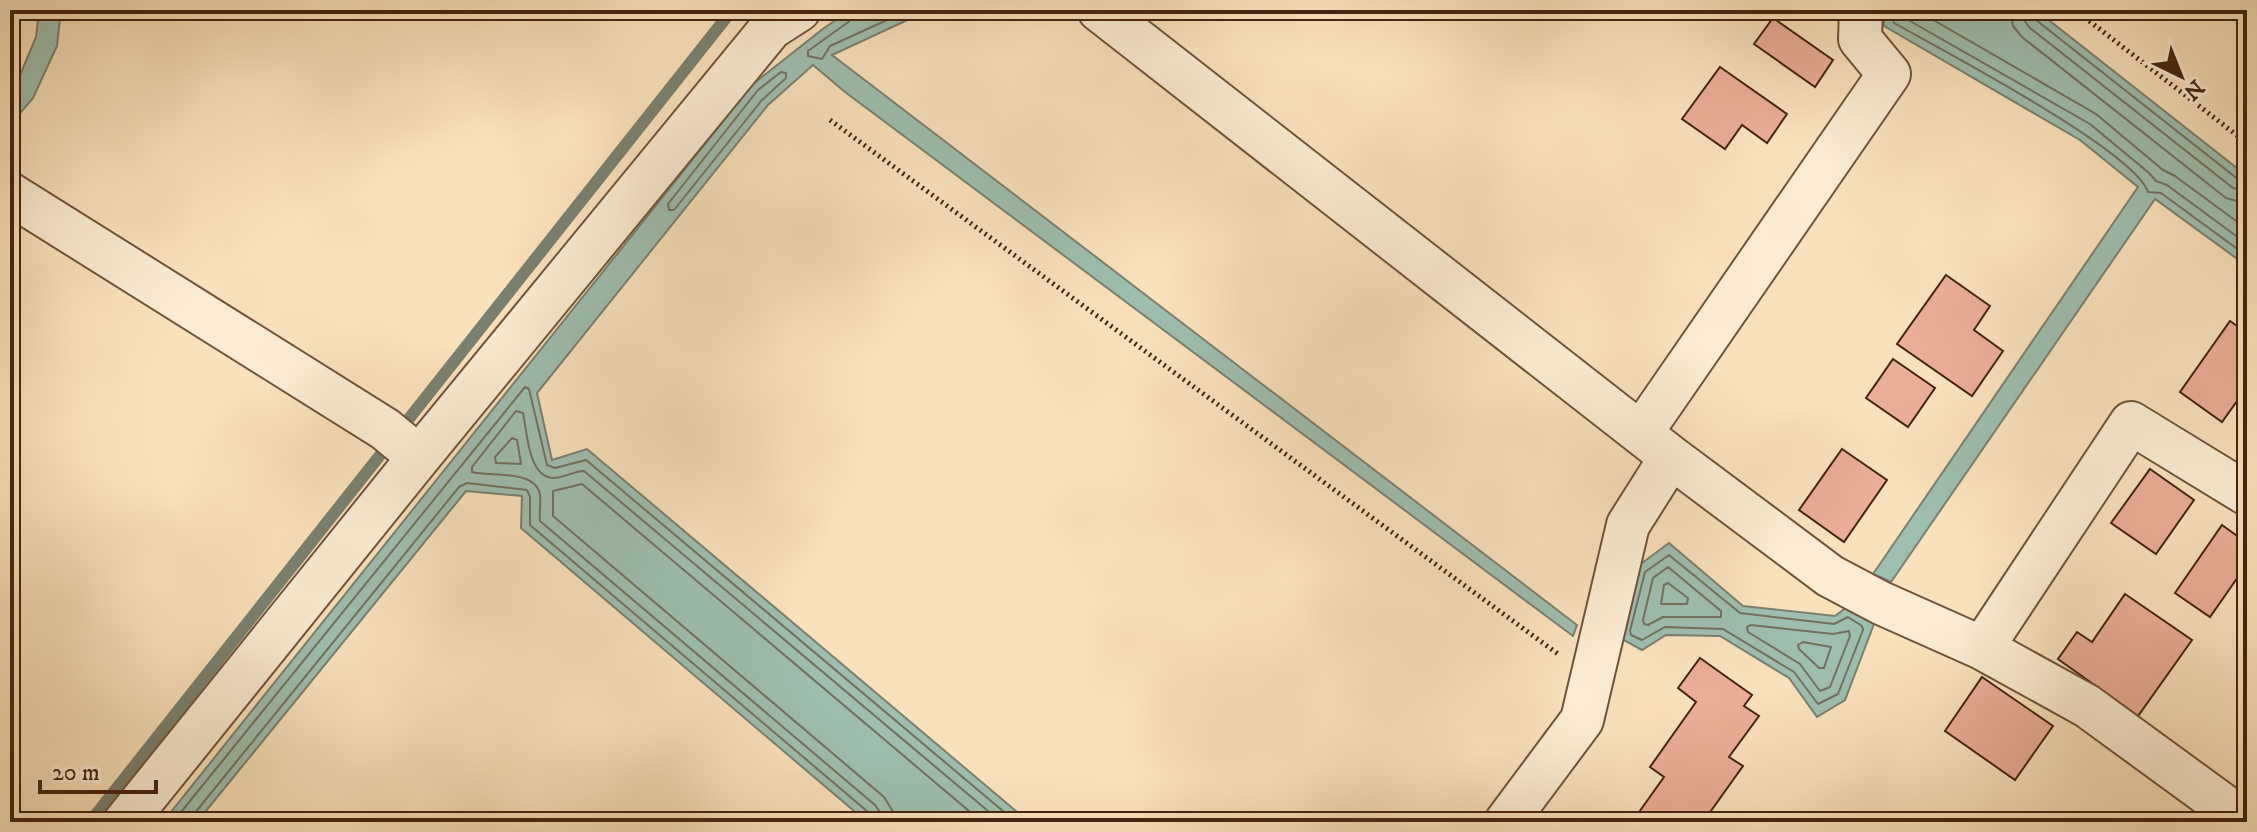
<svg xmlns="http://www.w3.org/2000/svg" width="2257" height="832" viewBox="0 0 2257 832" font-family="'IM FELL DW Pica',serif">
  <style>
    .water { fill: #9ebeaf; stroke: #7a806f; stroke-width: 2 }
    .lines { fill: none; stroke-linecap: round; stroke-linejoin: round }
    .shore { stroke: #72715f; stroke-width: 2 }
    .stream { stroke: #7a806f; stroke-width: 12 }
    .building { fill: #eaad96; stroke: #45240f; stroke-width: 2 }
    .minor-casing { stroke: #72533a; stroke-width: 46 }
    .path { stroke: #45240f; stroke-width: 5; stroke-dasharray: 2 4; stroke-linecap: butt }
    .minor { stroke: #fbecd3; stroke-width: 42 }
  </style>
  <rect width="100%" height="100%" fill="#f9e1bc"/>
  <filter id="stains"><feTurbulence type="fractalNoise" baseFrequency=".0025" numOctaves="4"/><feColorMatrix values="0 0 0 0 .2 0 0 0 0 .09 0 0 0 0 .02 0 0 0 .5 -.17"/></filter>
  <radialGradient id="worn" r=".72"><stop offset=".6" stop-color="#630" stop-opacity="0"/><stop offset="1" stop-color="#630" stop-opacity=".3"/></radialGradient>
  <path class="water" d="M 39,10 L 61,10 L 57,46 L 33,98 L 10,125 L 10,94 L 16,85 L 36,37 Z
    M 851,10 L 929,10 L 832,55 L 1577,625 L 1573,636 L 845,92 L 813,65 L 768,105 L 537,393 L 552,460 L 587,449 L 1029,822 L 867,822 L 521,528 L 522,496 L 466,491 L 197,822 L 163,822 L 753,84 L 824,28 Z
    M 1883,10 L 2036,10 L 2247,176 L 2247,266 L 2155,199 L 1891,582 L 1873,574 L 2138,187 L 2080,140 L 1884,26 Z
    M 1669,543 L 1743,606 L 1835,616 L 1847,607 L 1874,624 L 1845,700 L 1817,717 L 1789,678 L 1720,636 L 1666,635 L 1642,650 L 1620,638 L 1638,566 Z"/>
  <g class="lines">
    <path class="shore" d="M 854,10 L 851,20 L 808,51 L 808,56 L 822,59 L 830,46 L 909,10
      M 1891,10 L 1894,23 C 1940,49 2135,151 2148,192 L 2161,193 L 2247,256
      M 1901,10 L 1903,17 L 2090,124 L 2149,173 L 2156,181 L 2167,185 L 2247,244
      M 1916,10 L 2096,114 L 2163,170 L 2175,176 L 2247,229
      M 2010,10 L 2013,26 L 2022,37 L 2226,198 L 2247,204
      M 2022,10 L 2023,19 L 2030,28 L 2233,188 L 2247,192
      M 2032,10 L 2036,20 L 2239,180 L 2247,182
      M 781,72 L 786,73 L 786,78 L 762,100 L 674,210 L 669,210 L 668,204 L 758,90 Z
      M 512,438 L 517,440 L 521,464 L 496,463 L 495,457 Z
      M 1669,555 L 1740,613 L 1834,624 L 1848,617 L 1862,626 L 1863,630 L 1838,694 L 1818,704 L 1794,672 L 1723,629 L 1665,627 L 1642,640 L 1631,635 L 1630,631 L 1645,572 Z
      M 1668,567 L 1721,611 L 1721,617 L 1663,617 L 1648,625 L 1644,624 L 1643,620 L 1653,578 Z
      M 1668,583 L 1688,598 L 1687,604 L 1661,604 L 1664,585 Z
      M 1751,625 L 1833,634 L 1849,631 L 1850,636 L 1830,687 L 1820,691 L 1800,664 L 1748,632 L 1747,627 Z
      M 1803,642 L 1831,647 L 1824,668 L 1819,668 L 1799,649 L 1798,645 Z
      M 173,822 L 525,387 L 529,389 L 547,465 L 555,468 L 586,460 L 1016,822
      M 192,822 L 194,814 L 459,487 L 467,483 L 527,490 L 530,497 L 530,525 L 868,812 L 871,822
      M 882,822 L 880,812 L 875,805 L 540,521 C 539,513 541,504 540,495 C 536,469 491,477 472,472 L 472,467 L 516,411 L 523,413 C 527,431 528,477 553,478 C 564,478 574,471 584,471 L 1001,822
      M 894,822 L 892,810 L 884,797 L 553,516 L 553,491 L 582,484 L 982,822"/>
    <path class="stream" d="M 90,822 L 729,14 L 735,10"/>
  </g>
  <path class="building" d="M 1773,18 L 1833,60 L 1815,87 L 1754,44 Z
    M 1720,67 L 1787,114 L 1767,143 L 1742,125 L 1725,149 L 1682,119 Z
    M 1946,275 L 1990,306 L 1974,330 L 2003,351 L 1972,396 L 1897,344 Z
    M 2230,321 L 2247,333 L 2247,387 L 2222,422 L 2180,392 Z
    M 1893,359 L 1935,388 L 1908,427 L 1866,398 Z
    M 1842,449 L 1887,480 L 1844,542 L 1799,510 Z
    M 2150,469 L 2194,500 L 2156,554 L 2111,523 Z
    M 2222,525 L 2247,543 L 2247,564 L 2210,617 L 2175,593 Z
    M 2125,594 L 2192,640 L 2138,716 L 2058,659 L 2077,632 L 2092,642 Z
    M 1700,658 L 1752,695 L 1744,706 L 1759,716 L 1729,757 L 1743,766 L 1703,822 L 1632,822 L 1664,777 L 1650,767 L 1696,702 L 1678,688 Z
    M 1982,677 L 2053,726 L 2015,780 L 1945,731 Z"/>
  <g class="lines">
    <defs>
      <path id="minor" d="M 1099,10 L 1671,457 L 1830,576 L 1881,603 L 1982,648 L 2087,706 L 2246,822
        M 10,194 L 385,429 L 419,457
        M 1641,433 L 1889,74 L 1860,39 L 1861,10
        M 1982,648 L 2131,423 L 2247,494
        M 125,822 L 419,457 L 771,28 L 799,10
        M 1506,822 L 1582,720 L 1628,525 L 1671,457"/>
    </defs>
    <use href="#minor" class="minor-casing"/>
    <path class="path" d="M 2075,10 L 2247,143
      M 830,120 L 1558,654"/>
    <use href="#minor" class="minor"/>
  </g>
  <rect width="2257" height="832" fill="none" stroke="#f9e1bc" stroke-width="40"/>
  <rect x="12" y="12" width="2233" height="808" fill="none" stroke="#45240f" stroke-width="4"/>
  <rect x="20" y="20" width="2217" height="792" fill="none" stroke="#45240f" stroke-width="2"/>
  <g transform="translate(2181 76) rotate(137)" stroke="#fbecd3" stroke-width="6" paint-order="stroke">
  <path d="M0-6L14 30L0 20L-14 30Z" fill="#45240f"/>
  <text y="-12" font-size="22" font-weight="bold" text-anchor="middle" fill="#45240f">N</text>
  </g>
  <path d="M40 780v12h116v-12" fill="none" stroke="#45240f" stroke-width="4"/>
  <text x="52" y="780" font-size="24" fill="#45240f" stroke="#fbecd3" stroke-width="6" paint-order="stroke">20 m</text>
  <rect width="100%" height="100%" filter="url(#stains)"/>
  <rect width="100%" height="100%" fill="url(#worn)"/>
</svg>
